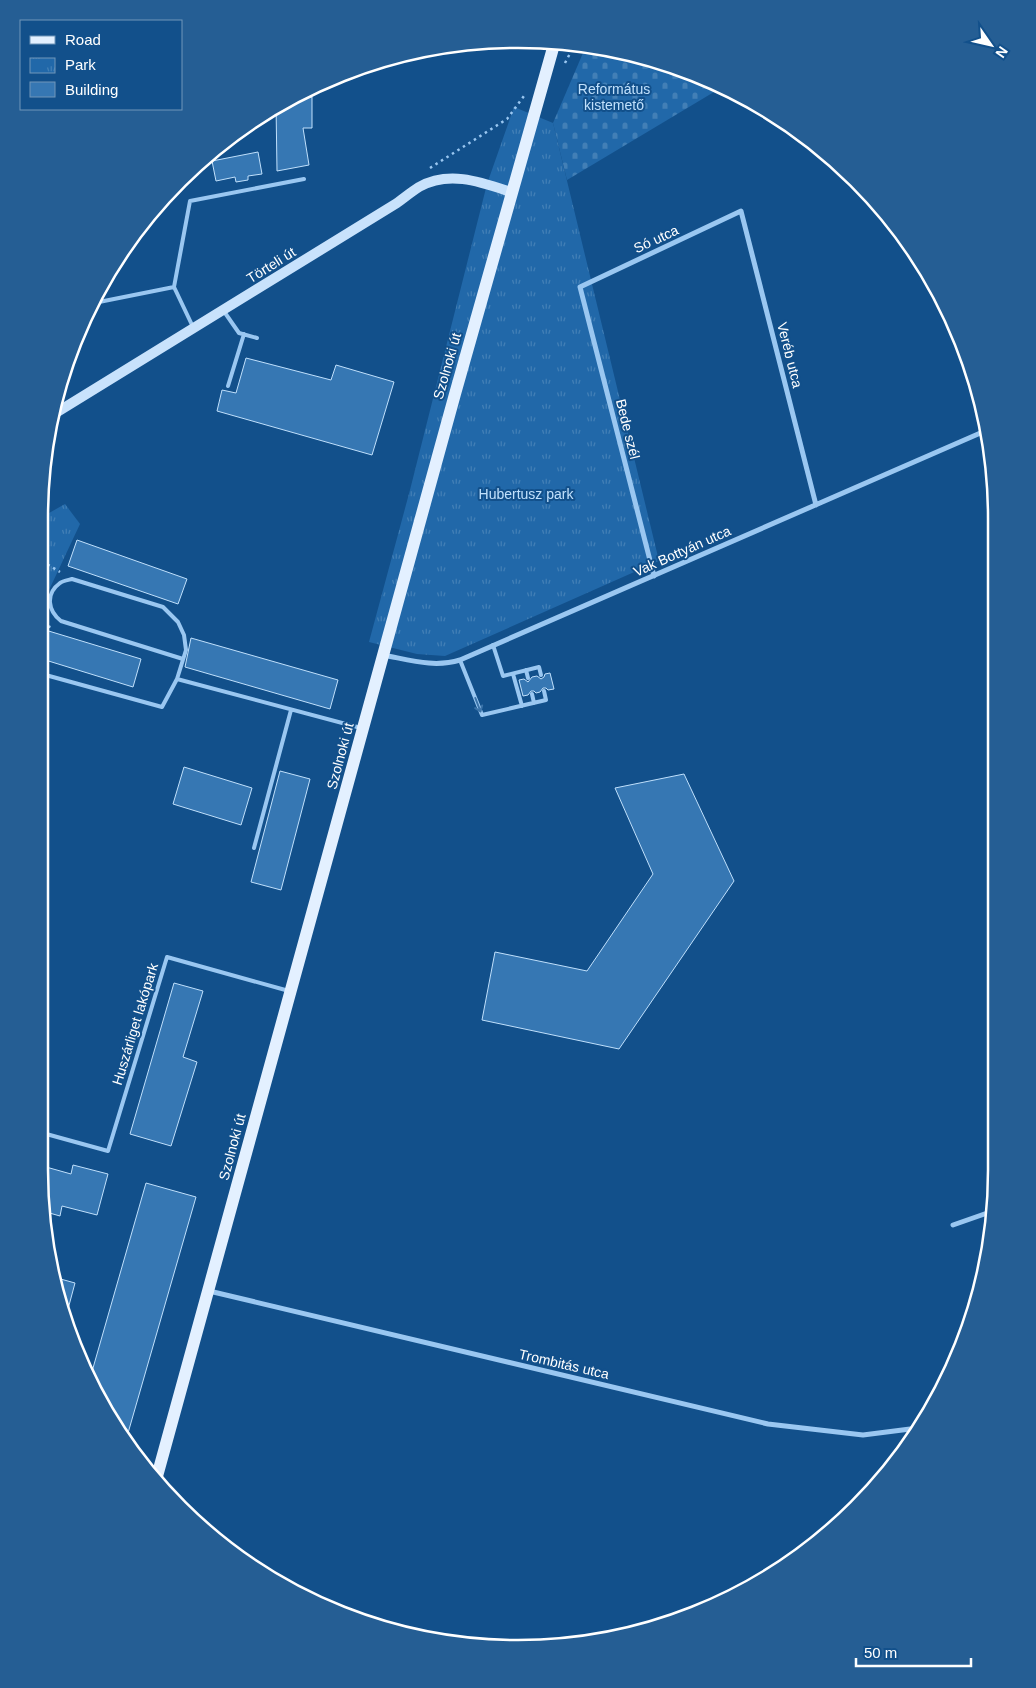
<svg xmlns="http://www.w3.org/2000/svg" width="1036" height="1688" viewBox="0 0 1036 1688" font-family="Helvetica,sans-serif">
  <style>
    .cemetery { fill: url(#cemetery-stones) }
    .park { fill: url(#park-tufts) }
    .building { fill: #3677b3; stroke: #c0e0fc }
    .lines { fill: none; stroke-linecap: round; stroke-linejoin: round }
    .path { stroke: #9ac7f1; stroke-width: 2.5; stroke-dasharray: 2.5 4; stroke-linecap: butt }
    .service { stroke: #9ac7f1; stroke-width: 4 }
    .minor { stroke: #9ac7f1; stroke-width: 5 }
    .secondary { stroke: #c8e2fc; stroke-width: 10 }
    .primary { stroke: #e3f0ff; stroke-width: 12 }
    .oneway { stroke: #3b74aa }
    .labels { text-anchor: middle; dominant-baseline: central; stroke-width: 4; stroke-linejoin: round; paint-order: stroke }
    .park-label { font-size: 14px; fill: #c0e0fc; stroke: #12508b }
    .street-label { font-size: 14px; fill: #fff; stroke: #12508b }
    .rim { fill: none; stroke: #fff; stroke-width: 2.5 }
  </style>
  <defs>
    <pattern id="cemetery-stones" width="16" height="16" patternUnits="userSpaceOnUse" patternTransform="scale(1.25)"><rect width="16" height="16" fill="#2168a9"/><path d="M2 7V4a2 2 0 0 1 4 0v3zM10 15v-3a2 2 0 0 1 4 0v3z" fill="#427fb6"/></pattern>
    <pattern id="park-tufts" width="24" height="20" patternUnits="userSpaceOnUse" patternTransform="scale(1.25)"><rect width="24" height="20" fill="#2168a9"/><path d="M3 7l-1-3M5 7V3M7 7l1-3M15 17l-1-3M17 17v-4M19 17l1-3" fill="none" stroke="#427fb6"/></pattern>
  </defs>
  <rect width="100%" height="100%" fill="#12508b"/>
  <path class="cemetery" d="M 586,46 L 642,55 L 724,86 L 567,180 L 553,123 Z"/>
  <path class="park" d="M 514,107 L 553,123 L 659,561 L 445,656 L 417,654 L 369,642 L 410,490 L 487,184 Z
    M 65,504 L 80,524 L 42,605 L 42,517 Z"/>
  <path class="building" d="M 291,97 L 312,97 L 312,128 L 303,128 L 309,165 L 277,171 L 276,104 Z
    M 258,152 L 262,174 L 248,176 L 248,180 L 236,182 L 235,177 L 216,181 L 212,161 Z
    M 246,358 L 331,380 L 336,365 L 394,382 L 372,455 L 217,411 L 222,390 L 236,393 Z
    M 77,540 L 187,579 L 178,604 L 68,566 Z
    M 42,629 L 141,659 L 133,687 L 42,659 Z
    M 191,638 L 338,680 L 330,709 L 185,667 Z
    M 550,673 L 554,689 L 548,690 L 546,688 L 543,688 L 540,692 L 536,693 L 534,691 L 531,691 L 528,695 L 523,696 L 519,680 L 524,679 L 528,682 L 532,677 L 537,676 L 541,679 L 544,677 L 545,674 Z
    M 184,767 L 252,788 L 241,825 L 173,804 Z
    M 280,771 L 310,779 L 281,890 L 251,882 Z
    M 684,774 L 734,881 L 619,1049 L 482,1020 L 495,952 L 587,971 L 653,874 L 615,788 Z
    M 174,983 L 203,991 L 183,1057 L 197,1062 L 171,1146 L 130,1134 Z
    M 39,1165 L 71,1174 L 73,1165 L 108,1174 L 97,1215 L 62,1206 L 60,1216 L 46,1212 Z
    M 146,1183 L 196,1197 L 126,1440 L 91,1375 Z
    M 57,1278 L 75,1283 L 64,1324 Z"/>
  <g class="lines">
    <path class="path" d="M 565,63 L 575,44
      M 430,168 L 507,119 L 524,96
      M 42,561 L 60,572
      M 42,624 L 53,628"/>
    <path class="service" d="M 94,303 L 174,287
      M 223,310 L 239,333 L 257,338
      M 193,327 L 174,287 L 190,201 L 304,179
      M 228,386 L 244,334
      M 493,645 L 503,676 L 539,667 L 541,675
      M 183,659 L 61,621 C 48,611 45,594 60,583 C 62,581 68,580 72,579 L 163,607 L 178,622 L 184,635 L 186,650 L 177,679 L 361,728
      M 460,660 L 482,715 L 546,700 L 544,691
      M 526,670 L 528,678
      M 42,674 L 162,707 L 177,679
      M 513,674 L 522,706
      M 532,694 L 534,703
      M 254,848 L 291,710
      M 39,1132 L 108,1151 L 167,957 L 289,991"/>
    <path class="minor" d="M 654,576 L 580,287 L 741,211 L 816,505
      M 383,655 C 410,660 434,668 460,660 L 985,431
      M 953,1225 L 993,1211
      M 209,1291 L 768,1424 L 863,1435 L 918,1428"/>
    <path class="secondary" d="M 54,414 L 397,203 C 404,198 411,192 419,187 C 449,170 481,182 511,192"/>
    <path class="primary" d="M 156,1480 L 455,394 L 555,41"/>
  </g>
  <defs><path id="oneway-shaft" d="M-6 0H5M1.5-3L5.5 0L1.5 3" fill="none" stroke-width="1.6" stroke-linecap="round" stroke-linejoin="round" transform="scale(1.25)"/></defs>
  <use class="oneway" href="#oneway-shaft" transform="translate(478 705) rotate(69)"/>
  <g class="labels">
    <g class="park-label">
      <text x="614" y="89">Református<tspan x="614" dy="16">kistemető</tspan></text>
      <text x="526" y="494">Hubertusz park</text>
    </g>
    <g class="street-label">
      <text transform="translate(656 239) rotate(-25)">Só utca</text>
      <text transform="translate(271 265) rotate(-32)">Törteli út</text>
      <text transform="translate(790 355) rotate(76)">Veréb utca</text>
      <text transform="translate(447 366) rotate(-74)">Szolnoki út</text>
      <text transform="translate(628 429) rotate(76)">Bede szél</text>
      <text transform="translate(682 551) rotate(-24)">Vak Bottyán utca</text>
      <text transform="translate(340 756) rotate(-75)">Szolnoki út</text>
      <text transform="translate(135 1024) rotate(-73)">Huszárliget lakópark</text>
      <text transform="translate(232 1147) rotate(-75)">Szolnoki út</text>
      <text transform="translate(564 1364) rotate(13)">Trombitás utca</text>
    </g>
  </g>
  <path d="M0 0H1036V1688H0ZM518 48H518A470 470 0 0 1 988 518V1170A470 470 0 0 1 518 1640H518A470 470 0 0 1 48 1170V518A470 470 0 0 1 518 48Z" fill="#255e94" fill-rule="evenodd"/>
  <path class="rim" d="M518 48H518A470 470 0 0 1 988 518V1170A470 470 0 0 1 518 1640H518A470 470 0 0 1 48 1170V518A470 470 0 0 1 518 48Z"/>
  <rect x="20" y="20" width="162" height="90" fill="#12508b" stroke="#7196b9"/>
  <rect x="30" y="36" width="25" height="8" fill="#e3f0ff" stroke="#7196b9"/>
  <text x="65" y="45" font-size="15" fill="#ffffff">Road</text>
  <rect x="30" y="58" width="25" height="15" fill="url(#park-tufts)" stroke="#7196b9"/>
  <text x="65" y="70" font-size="15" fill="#ffffff">Park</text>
  <rect x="30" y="82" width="25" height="15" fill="#3677b3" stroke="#7196b9"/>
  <text x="65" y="95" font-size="15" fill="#ffffff">Building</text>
  <g transform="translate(991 45) rotate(124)" stroke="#12508b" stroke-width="4" paint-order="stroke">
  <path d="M0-4L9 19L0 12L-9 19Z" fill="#ffffff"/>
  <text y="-8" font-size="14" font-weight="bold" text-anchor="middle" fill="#ffffff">N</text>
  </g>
  <path d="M856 1658v8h115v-8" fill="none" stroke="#ffffff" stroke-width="2.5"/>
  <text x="864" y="1658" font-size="15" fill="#ffffff" stroke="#12508b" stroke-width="4" paint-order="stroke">50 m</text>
</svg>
